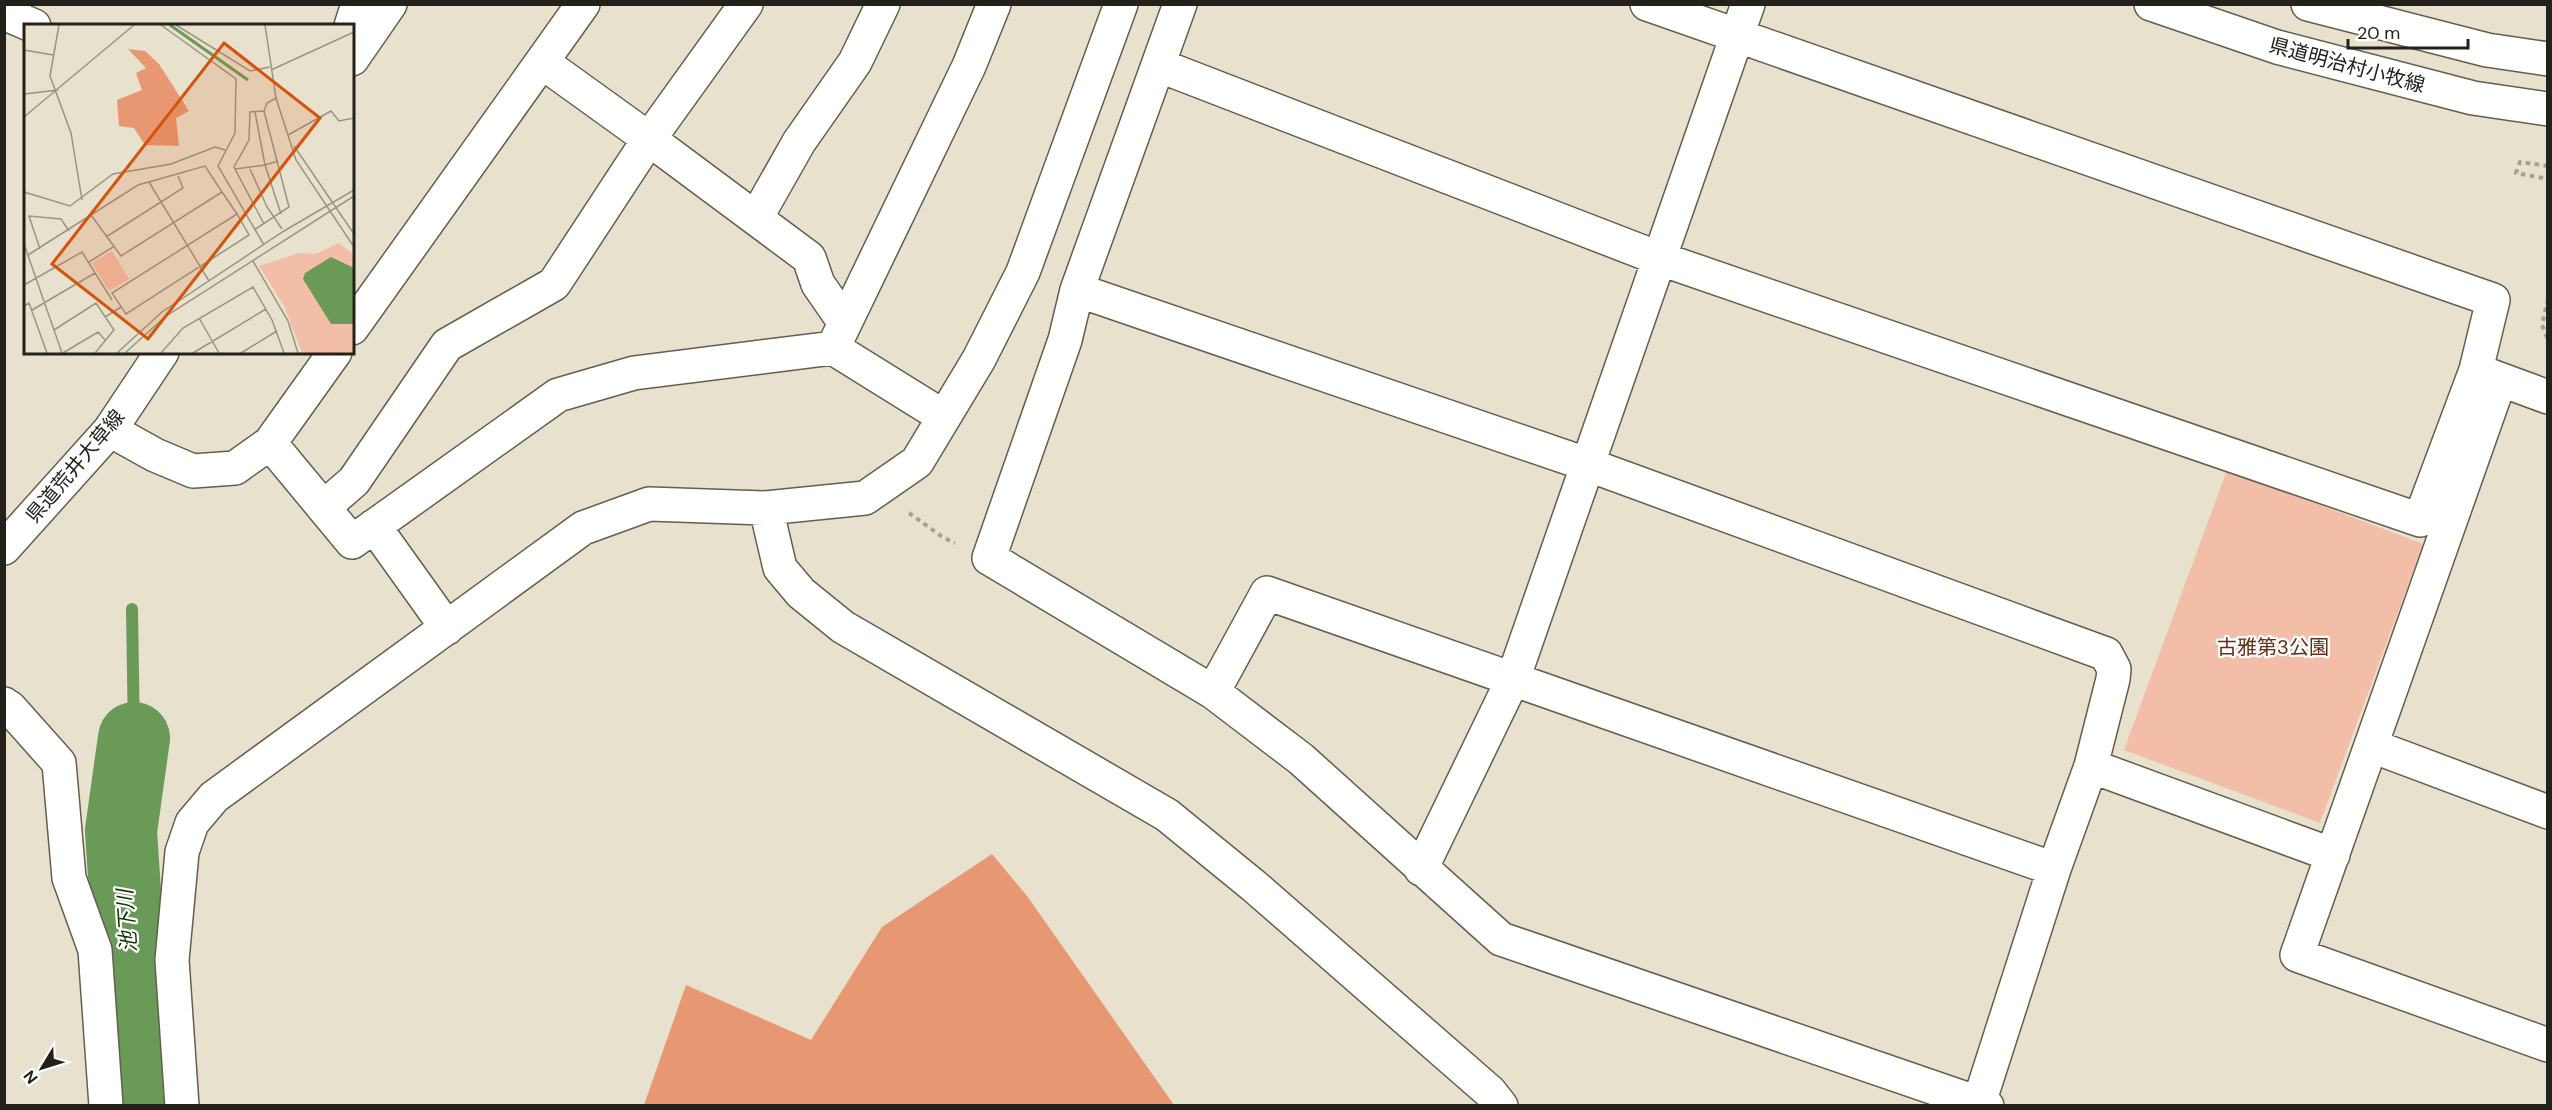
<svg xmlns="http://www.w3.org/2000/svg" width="2552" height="1110" viewBox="0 0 2552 1110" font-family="'DM Sans','Noto Sans JP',sans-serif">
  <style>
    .green { fill: #f2bea8 }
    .forest { fill: #e89773 }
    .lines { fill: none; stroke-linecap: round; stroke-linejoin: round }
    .stream { stroke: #699a57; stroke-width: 12 }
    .river { stroke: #699a57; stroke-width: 72 }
    .minor-casing { stroke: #645e4d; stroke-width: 36 }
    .major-casing { stroke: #645e4d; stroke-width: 36 }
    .path { stroke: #a6a191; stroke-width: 4; stroke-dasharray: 4.5 4.5; stroke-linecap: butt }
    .minor { stroke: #fff; stroke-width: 33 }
    .major { stroke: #fff; stroke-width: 33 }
    .labels { text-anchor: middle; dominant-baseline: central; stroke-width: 4.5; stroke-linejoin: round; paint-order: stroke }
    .street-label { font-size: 20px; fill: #24211a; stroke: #fff }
    .park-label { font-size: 20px; fill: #632f16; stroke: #fff }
    .water-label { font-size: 21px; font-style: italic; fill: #113202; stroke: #fff }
    .inset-river { fill: none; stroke: #699a57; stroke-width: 3 }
    .inset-road { fill: none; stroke: #9a9485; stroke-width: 1.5 }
    .view { fill: #d4530d; fill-opacity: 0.15; stroke: #d4530d; stroke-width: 3 }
    .inset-edge { fill: none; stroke: #24211a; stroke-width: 3 }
  </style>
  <rect width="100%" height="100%" fill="#e8e1cd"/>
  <path class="green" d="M 2227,470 L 2423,544 L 2320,823 L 2124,750 Z"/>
  <path class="forest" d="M 992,854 L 1027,896 L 1174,1105 L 644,1105 L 686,985 L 811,1040 L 882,927 Z"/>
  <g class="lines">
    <path class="stream" d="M 132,609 L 134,738"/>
    <path class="river" d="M 134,738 L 121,831 L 139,1106"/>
    <defs>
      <path id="minor" d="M 1180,4 L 1077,290 L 1065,340 L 989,558 L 1213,692 L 1301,759 L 1501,939 L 1987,1106
        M 4,13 L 34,26
        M 542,62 L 649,139 L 746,4
        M 1158,65 L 1658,258 L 2420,520 L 2476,370 L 2493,300 L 1647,4
        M 756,218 L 799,142 L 855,62 L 883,4
        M 1077,290 L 1589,465 L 2106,654 L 2114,669 L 2113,679 L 2091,766 L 2054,869 L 1979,1103
        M 352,328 L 583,4
        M 833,348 L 944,417
        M 2480,372 L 2548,397
        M 2500,380 L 2297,955 L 2548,1045
        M 110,430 L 155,455 L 193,471 L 235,468 L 270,443 L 335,352
        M 270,443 L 352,542 L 558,395 L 634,373 L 833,348 L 969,66 L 994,4
        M 324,507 L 354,481 L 447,345 L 554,284 L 649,139 L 809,258 L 818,284 L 845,323
        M 766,508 L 780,568 L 801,593 L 843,627 L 1167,815 L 1254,886 L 1490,1092 L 1501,1106
        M 374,526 L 447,628
        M 1213,692 L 1267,593 L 2054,869
        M 4,704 L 10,708 L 59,763 L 69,878 L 95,950 L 106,1106
        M 2372,746 L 2548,812
        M 2091,766 L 2333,855
        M 1421,869 L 1513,679 L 1748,4
        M 182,1106 L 172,960 L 182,852 L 192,823 L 214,797 L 583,528 L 649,504 L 766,508 L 865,498 L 917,462 L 979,359 L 1023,272 L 1121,4"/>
      <path id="major" d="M 2151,4 L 2277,47 L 2473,98 L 2548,109
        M 2308,4 L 2487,50 L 2548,59
        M 351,26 L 358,4
        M 352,59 L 390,4
        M 4,548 L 110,430 L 162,352"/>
    </defs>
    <use href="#minor" class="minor-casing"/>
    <use href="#major" class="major-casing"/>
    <path class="path" d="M 2548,166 L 2520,162 L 2516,173 L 2548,179
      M 2548,299 L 2542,325 L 2548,340
      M 909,513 L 944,538 L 955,543"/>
    <use href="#minor" class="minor"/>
    <use href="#major" class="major"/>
  </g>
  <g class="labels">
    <g class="street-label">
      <text transform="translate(2347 65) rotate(15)">県道明治村小牧線</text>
      <text transform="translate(75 466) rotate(-50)">県道荒井大草線</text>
    </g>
    <g class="park-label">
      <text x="2273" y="647">古雅第3公園</text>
    </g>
    <g class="water-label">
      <text transform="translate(127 921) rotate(-94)">池下川</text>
    </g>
  </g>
  <g transform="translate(24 24)">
    <rect width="330" height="330" fill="#e8e1cd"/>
    <path d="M 315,219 L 330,231 L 330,329 L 278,329 L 260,282 L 235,242 L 275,229 L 292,230 ZM 88,227 L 105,255 L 85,267 L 68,239 Z" fill="#f2bea8"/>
    <path d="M 104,25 L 121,27 L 135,40 L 165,87 L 152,94 L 155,122 L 121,121 L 110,104 L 95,102 L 93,76 L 118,66 L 112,49 L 122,44 Z" fill="#e89773"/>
    <path d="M 307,233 L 330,244 L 330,300 L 307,300 L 279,255 L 281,249 Z" fill="#699a57"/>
    <path class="inset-river" d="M 146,1 L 224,56"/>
    <path class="inset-road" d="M 35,1 L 26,52 L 47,109 L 58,176M 137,1 L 212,55 L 211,109 L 194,142 L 240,221M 152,1 L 226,47 L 246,43M 241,1 L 252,74 L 272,136 L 330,223M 0,26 L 29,31M 247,46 L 330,8M 0,70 L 34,66M 240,87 L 226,88 L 225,116 L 210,143 L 240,200M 0,93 L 110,1M 264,111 L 307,87 L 315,97 L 330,94M 270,122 L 330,210M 254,137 L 241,141 L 257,190M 211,145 L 241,141 L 231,88M 226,145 L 243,183 L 258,205M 125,158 L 185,257M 0,168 L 46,182 L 89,150 L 147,140 L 191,123 L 201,126M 67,191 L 97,232 L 198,168M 230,206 L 265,183 L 240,87 L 243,79 L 252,74M 82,213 L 159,164 L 154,152M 0,220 L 38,329M 16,225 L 5,192 L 37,195 L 45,207M 4,231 L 114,161 L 181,142 L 198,168 L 213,190 L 225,211 L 102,290 L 88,269 L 213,190M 229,237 L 264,297 L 274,329M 65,238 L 89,223M 0,261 L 58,228 L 88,276M 0,282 L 5,279 L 23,329M 8,286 L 71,249M 81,293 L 97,283M 175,294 L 195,329M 30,306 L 72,279 L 90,306 L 71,329M 39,329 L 74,308 L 81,316M 93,329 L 138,288 L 260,207 L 330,166M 101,329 L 142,292 L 330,172M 137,329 L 159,304 L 229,263 L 248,296 L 260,329M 169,329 L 242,285M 217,329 L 253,307"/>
    <path class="view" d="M 200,19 L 296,94 L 124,315 L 28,240 Z"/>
    <rect width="330" height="330" class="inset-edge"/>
  </g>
  <rect width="2552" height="1110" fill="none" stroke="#24211a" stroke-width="12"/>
  <g transform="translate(42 1068) rotate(232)" stroke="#ffffff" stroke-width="4.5" paint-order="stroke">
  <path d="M0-4.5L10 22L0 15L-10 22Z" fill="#24211a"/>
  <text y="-9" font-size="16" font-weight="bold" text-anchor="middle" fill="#24211a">N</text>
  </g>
  <path d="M2348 39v9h120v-9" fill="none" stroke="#24211a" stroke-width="3"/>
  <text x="2357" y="39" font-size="18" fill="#24211a" stroke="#ffffff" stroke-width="4.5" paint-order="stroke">20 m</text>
</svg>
